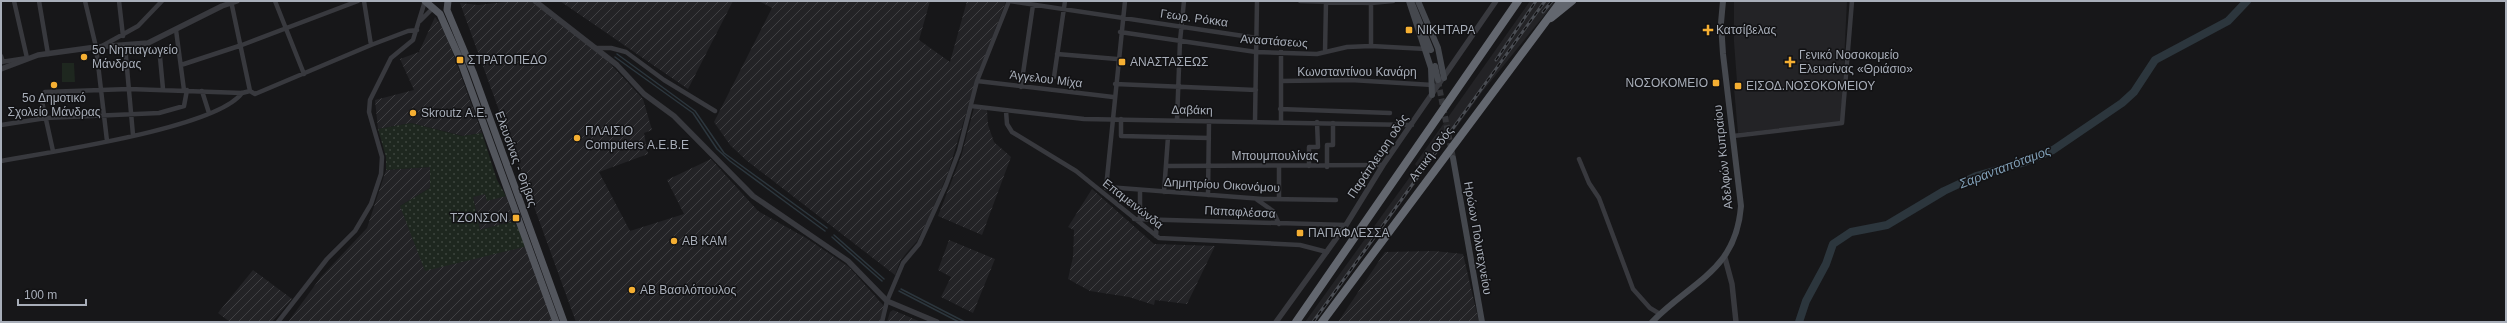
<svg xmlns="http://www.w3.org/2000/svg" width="2507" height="323" viewBox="0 0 2507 323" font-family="Helvetica,sans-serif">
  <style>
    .built { fill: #232326 }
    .industrial { fill: url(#industrial-furrows) }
    .grass { fill: url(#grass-dots) }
    .pitch { fill: #1e271f }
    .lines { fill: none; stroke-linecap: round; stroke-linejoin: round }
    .stream { stroke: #2c363d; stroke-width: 1.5 }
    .river { stroke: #2c363d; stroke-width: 8 }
    .secondary-tunnel { stroke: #343539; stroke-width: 6; stroke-dasharray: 6 3; stroke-linecap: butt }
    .minor { stroke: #38393e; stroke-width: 4.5 }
    .tertiary { stroke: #38393e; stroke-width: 5.5 }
    .secondary { stroke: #45484e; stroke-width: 6 }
    .primary { stroke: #53565d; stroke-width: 7 }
    .motorway { stroke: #63676f; stroke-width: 8 }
    .rail-casing { stroke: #4a4d53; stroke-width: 3 }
    .rail { stroke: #121214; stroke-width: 1.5; stroke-dasharray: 4.5; stroke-linecap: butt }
    .poi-dot { fill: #f5af32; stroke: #121214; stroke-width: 1.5 }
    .labels { text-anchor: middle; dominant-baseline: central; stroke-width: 3; stroke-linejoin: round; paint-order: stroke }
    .street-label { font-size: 12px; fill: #a8aeb9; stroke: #121214 }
    .poi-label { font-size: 12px; fill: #a8aeb9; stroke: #121214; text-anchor: start }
    .water-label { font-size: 13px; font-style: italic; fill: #7f9db4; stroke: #121214 }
  </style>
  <defs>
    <pattern id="industrial-furrows" width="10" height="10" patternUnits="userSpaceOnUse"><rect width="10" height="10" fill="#232326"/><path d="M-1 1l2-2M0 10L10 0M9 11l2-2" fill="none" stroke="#404043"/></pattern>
    <pattern id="grass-dots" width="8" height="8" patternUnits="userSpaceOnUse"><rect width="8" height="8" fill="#1e271f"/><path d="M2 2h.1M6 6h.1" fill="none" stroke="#3c443d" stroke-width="1.8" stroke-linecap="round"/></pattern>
  </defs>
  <rect width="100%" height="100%" fill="#171719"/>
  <path class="built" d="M 1530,1 L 1556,1 L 1482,92 L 1315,322 L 1305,322 L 1417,167 L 1415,164 Z
    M 1734,1 L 1847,1 L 1841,122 L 1738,133 L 1734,88 L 1737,82 L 1734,42 Z"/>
  <path class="industrial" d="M 514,1 L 531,1 L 603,56 L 643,99 L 652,130 L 644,133 L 648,154 L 599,172 L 630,231 L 684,214 L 667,180 L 711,159 L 758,211 L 806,238 L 849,267 L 884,306 L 880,322 L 576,322 L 460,3 L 478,5 Z
    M 560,1 L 733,1 L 688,89 Z
    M 759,1 L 930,1 L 919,40 L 950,62 L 967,1 L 1006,1 L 977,77 L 948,173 L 929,217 L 917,241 L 901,259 L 895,275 L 746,160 L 730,145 L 714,122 L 772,8 Z
    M 435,17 L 444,29 L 482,133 L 463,136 L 411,123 L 378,129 L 375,100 L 414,90 L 400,59 L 419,52 Z
    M 974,108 L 987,110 L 988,125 L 994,142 L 1011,157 L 982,235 L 938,216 L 961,157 Z
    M 430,167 L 430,188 L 400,206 L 528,246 L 553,322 L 288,322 L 321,277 L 367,228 L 386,170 Z
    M 1092,189 L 1154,244 L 1215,246 L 1187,304 L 1155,300 L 1154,305 L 1129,297 L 1090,291 L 1068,279 L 1073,257 L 1074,230 L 1068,227 Z
    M 485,193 L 487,200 L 506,196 L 514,221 L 480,230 L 473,197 Z
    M 949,240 L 995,259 L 973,313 L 941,297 L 951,277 L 938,270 Z
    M 1434,251 L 1463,254 L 1479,322 L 1338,322 L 1385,252 Z
    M 253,270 L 292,299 L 272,322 L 230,322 L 218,313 Z
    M 893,310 L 921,322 L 887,322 L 890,312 Z"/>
  <path class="grass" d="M 411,123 L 462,136 L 482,133 L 497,180 L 506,196 L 487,201 L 485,194 L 473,197 L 480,230 L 514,221 L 528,246 L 425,271 L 400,206 L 430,188 L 430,167 L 386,170 L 386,157 L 378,129 Z"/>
  <path class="pitch" d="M 62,63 L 74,63 L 75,82 L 62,82 Z"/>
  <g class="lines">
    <path class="stream" d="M 617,54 L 695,111 L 724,153 L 827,228
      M 615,57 L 693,113 L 717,149 L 730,161 L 825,231
      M 834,235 L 884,279
      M 832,237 L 882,281
      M 901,289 L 965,322
      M 899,291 L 959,322"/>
    <path class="river" d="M 1799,322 L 1806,301 L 1826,264 L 1833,244 L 1851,232 L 1887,225 L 1944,191 L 1976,176 L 2022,163 L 2053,150 L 2122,103 L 2134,92 L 2155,60 L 2228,21 L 2247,1"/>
    <path class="secondary-tunnel" d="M 1438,81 L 1453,158"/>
    <path class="minor" d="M 39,1 L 48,54
      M 85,1 L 96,47 L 107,141
      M 119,1 L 123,36
      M 231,1 L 250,91
      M 275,1 L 304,74
      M 364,1 L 371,45
      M 1009,1 L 1257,38
      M 1300,1 L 1371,3 L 1393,1
      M 420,21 L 433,8
      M 176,30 L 184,90
      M 1120,32 L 1256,52 L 1317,54 L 1347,47 L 1371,46 L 1426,49
      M 102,46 L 138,26 L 162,1
      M 125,46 L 133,135
      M 1371,46 L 1371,3
      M 596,48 L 611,48 L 626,52 L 664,80 L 715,111
      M 1325,52 L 1326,2
      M 1057,54 L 1117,59
      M 1,56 L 3,62
      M 160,57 L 163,89
      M 1,62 L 27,58 L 14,1
      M 181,65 L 242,45 L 358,1
      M 1054,77 L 1065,1
      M 977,81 L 1113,97
      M 1281,81 L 1351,80 L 1433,85
      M 1115,84 L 1256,90
      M 1021,87 L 1033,5
      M 202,91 L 209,113
      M 971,106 L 1084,119 L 1412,125
      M 1280,109 L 1390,113
      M 1006,111 L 1007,124 L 1012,132 L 1076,171 L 1159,238 L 1300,245 L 1327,252
      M 1121,119 L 1121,136 L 1209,138
      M 1177,120 L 1180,41 L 1184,1
      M 1255,121 L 1257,1
      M 1281,121 L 1281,52
      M 1,125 L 46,118 L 159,113 L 184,106 L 187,90
      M 1733,136 L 1842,123 L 1852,1
      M 53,151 L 41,97 L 45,92 L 129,89 L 242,93 L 250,91 L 255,94 L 371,45 L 408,31 L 417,30
      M 1579,159 L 1589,183 L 1599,198 L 1633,289 L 1650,308 L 1660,314
      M 1,161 C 49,152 217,128 242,93
      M 1166,166 L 1383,165
      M 1309,166 L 1309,147 L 1318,147 L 1317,122
      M 1327,167 L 1327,145 L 1333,145 L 1333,123
      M 1107,187 L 1263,199 L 1336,200
      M 1106,188 L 1125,1
      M 1140,191 L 1140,219
      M 1164,192 L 1168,137
      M 1208,195 L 1209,121
      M 1256,199 L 1273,211 L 1279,224
      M 1279,199 L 1279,167
      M 1134,219 L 1346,225
      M 1156,236 L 1157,220
      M 278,322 L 327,259 L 355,231 L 371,204 L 381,174 L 382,157 L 369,112 L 370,100 L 391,58 L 413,40 L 425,1
      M 882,322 L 887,301 L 903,263 L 919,244 L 946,185 L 959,151 L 977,81 L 1009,1"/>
    <path class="tertiary" d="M 535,1 L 617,65 L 644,94 L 674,116 L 753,196 L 848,261 L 887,301 L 937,322
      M 1,69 L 38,55 L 96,47 L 148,43 L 222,6 L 237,1
      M 1725,258 L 1732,284 L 1736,322
      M 1276,322 L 1346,225 L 1383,165 L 1496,1"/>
    <path class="secondary" d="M 1409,1 L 1431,68 L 1432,95
      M 1411,1 L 1431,50
      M 1418,1 L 1438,48 L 1444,78
      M 1435,66 L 1438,80
      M 1453,158 L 1482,322
      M 1652,322 C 1692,281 1736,271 1741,206 L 1723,54 L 1721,23 L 1723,1"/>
    <path class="primary" d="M 425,1 L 440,14 L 459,57 L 556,322
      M 448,1 L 447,10 L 473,72 L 564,322"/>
    <path class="motorway" d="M 1551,18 L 1572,1
      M 1296,322 L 1518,1
      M 1322,322 L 1561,1"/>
    <defs>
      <path id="rail" d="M 1543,12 L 1552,1
        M 1496,60 L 1536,1
        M 1313,322 L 1545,1"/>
    </defs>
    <use href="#rail" class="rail-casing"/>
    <use href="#rail" class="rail"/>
  </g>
  <g class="poi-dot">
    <rect x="1405" y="26" width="8" height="8" rx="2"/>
    <path d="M1706 24h4v4h4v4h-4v4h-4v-4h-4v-4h4z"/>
    <circle cx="84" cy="57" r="4"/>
    <rect x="456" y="56" width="8" height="8" rx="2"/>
    <rect x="1118" y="58" width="8" height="8" rx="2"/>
    <path d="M1788 56h4v4h4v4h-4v4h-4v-4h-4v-4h4z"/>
    <rect x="1712" y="79" width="8" height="8" rx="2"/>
    <circle cx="54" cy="85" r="4"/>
    <rect x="1734" y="82" width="8" height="8" rx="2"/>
    <circle cx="413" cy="113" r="4"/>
    <circle cx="577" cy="138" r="4"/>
    <rect x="512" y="214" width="8" height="8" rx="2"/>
    <rect x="1296" y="229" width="8" height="8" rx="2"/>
    <circle cx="674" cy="241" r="4"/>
    <circle cx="632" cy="290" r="4"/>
  </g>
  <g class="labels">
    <g class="street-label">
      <text transform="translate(1194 18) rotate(8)">Γεωρ. Ρόκκα</text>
      <text transform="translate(1274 41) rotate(4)">Αναστάσεως</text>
      <text x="1357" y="72">Κωνσταντίνου Κανάρη</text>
      <text transform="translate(1046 79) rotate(7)">Άγγελου Μίχα</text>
      <text transform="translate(1192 110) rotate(1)">Δαβάκη</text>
      <text transform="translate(1431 154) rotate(-53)">Αττική Οδός</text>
      <text x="1275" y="156">Μπουμπουλίνας</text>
      <text transform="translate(1378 156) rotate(-56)">Παράπλευρη οδός</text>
      <text transform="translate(1723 157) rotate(-96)">Αδελφών Κυπραίου</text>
      <text transform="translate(516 159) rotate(70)">Ελευσίνας - Θήβας</text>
      <text transform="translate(1222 185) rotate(3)">Δημητρίου Οικονόμου</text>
      <text transform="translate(1133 204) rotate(38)">Επαμεινώνδα</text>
      <text transform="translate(1240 212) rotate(3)">Παπαφλέσσα</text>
      <text transform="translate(1478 238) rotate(80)">Ηρώων Πολυτεχνείου</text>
    </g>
    <g class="poi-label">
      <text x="1417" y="30">ΝΙΚΗΤΑΡΑ</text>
      <text x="1716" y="30">Κατσίβελας</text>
      <text x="92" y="50">5ο Νηπιαγωγείο<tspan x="92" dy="14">Μάνδρας</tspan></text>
      <text x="1799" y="55">Γενικό Νοσοκομείο<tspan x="1799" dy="14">Ελευσίνας «Θριάσιο»</tspan></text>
      <text x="468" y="60">ΣΤΡΑΤΟΠΕΔΟ</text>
      <text x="1130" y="62">ΑΝΑΣΤΑΣΕΩΣ</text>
      <text x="1708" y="83" text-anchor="end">ΝΟΣΟΚΟΜΕΙΟ</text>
      <text x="1746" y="86">ΕΙΣΟΔ.ΝΟΣΟΚΟΜΕΙΟΥ</text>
      <text x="54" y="98" text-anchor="middle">5ο Δημοτικό<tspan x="54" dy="14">Σχολείο Μάνδρας</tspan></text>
      <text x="421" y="113">Skroutz Α.Ε.</text>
      <text x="585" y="131">ΠΛΑΙΣΙΟ<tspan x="585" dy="14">Computers Α.Ε.Β.Ε</tspan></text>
      <text x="508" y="218" text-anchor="end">ΤΖΟΝΣΟΝ</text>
      <text x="1308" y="233">ΠΑΠΑΦΛΕΣΣΑ</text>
      <text x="682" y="241">ΑΒ ΚΑΜ</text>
      <text x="640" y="290">ΑΒ Βασιλόπουλος</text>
    </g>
    <g class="water-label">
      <text transform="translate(2005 167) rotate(-21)">Σαρανταπόταμος</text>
    </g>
  </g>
  <rect width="2507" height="323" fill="none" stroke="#a8aeb9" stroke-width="4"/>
  <path d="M18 299v6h68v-6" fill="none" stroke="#a8aeb9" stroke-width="2"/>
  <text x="24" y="299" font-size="12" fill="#a8aeb9" stroke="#121214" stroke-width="3" paint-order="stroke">100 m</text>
</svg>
